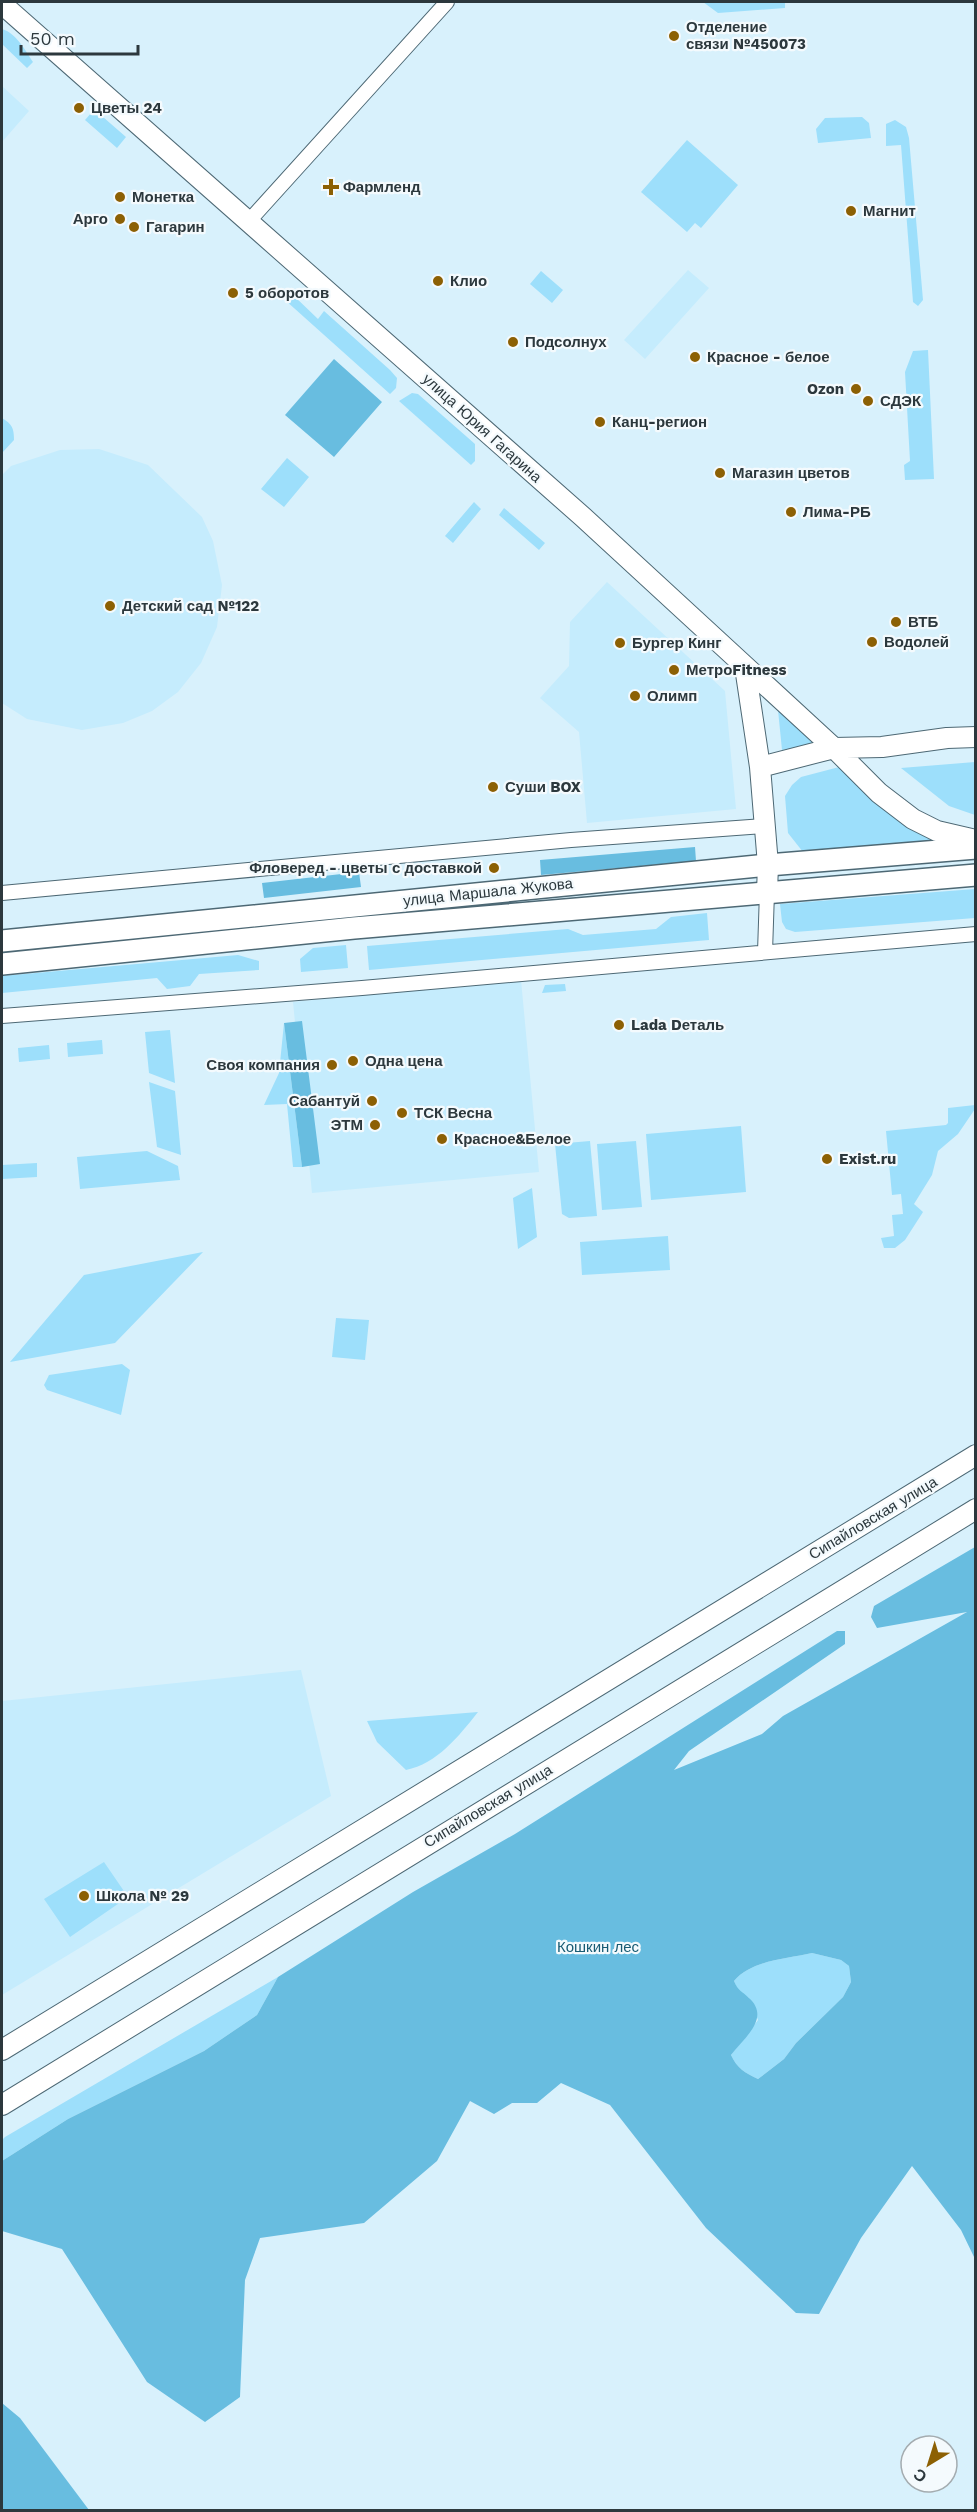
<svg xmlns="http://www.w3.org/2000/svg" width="977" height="2512" viewBox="0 0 977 2512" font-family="'Work Sans',sans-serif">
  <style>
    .built { fill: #c5ecfd }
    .green { fill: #9ddffb }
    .forest { fill: #68bde0; fill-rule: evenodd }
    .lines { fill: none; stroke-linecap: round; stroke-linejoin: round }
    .street-casing { stroke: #4d6874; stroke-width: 16 }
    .secondary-casing { stroke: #4d6874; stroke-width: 22 }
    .primary-casing { stroke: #4d6874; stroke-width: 24 }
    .street { stroke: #fff; stroke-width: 14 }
    .secondary { stroke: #fff; stroke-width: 20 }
    .primary { stroke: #fff; stroke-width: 21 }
    .poi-dot { fill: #8c6004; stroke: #f4fafd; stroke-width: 2 }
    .labels { text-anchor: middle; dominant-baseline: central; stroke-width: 4.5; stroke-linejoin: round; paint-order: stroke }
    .poi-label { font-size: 15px; font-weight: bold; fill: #2c383d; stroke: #f4fafd; text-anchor: start }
    .street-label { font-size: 15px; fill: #2c383d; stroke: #f4fafd }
    .park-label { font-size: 15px; fill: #175b73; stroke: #f4fafd }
  </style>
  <rect width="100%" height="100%" fill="#d8f1fc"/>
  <path class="built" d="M 2,86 L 29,111 L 2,142 Z
    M 688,270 L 709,288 L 645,359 L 624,340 Z
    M 99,449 L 148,465 L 202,517 L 213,541 L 222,585 L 217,627 L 201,663 L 178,692 L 152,711 L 123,723 L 82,730 L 27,719 L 2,703 L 2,475 L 11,466 L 60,450 Z
    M 607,582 L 725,691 L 736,809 L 587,823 L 579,732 L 540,698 L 569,666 L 570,622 Z
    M 521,980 L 539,1172 L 312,1193 L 293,1002 Z
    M 301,1670 L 331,1796 L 2,1995 L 2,1701 Z"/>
  <path class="green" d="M 703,2 L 785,2 L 785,8 L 718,13 Z
    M 2,29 C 16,33 25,50 33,62 L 27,68 L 2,44 Z
    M 92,112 L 103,117 L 126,137 L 117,148 L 85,120 Z
    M 862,117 L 869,123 L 871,138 L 818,143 L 816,129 L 825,118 Z
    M 895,120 L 906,127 L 909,138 L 923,300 L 918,306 L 913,302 L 901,145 L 886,146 L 886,124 Z
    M 687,140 L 738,185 L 701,228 L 695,223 L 687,232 L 641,192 Z
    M 541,271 L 563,290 L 552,303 L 530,284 Z
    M 292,294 L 318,319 L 324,311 L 390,370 L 397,378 L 396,388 L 390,394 L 285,300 Z
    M 928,350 L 934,479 L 905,480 L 904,465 L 910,461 L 905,372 L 913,351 Z
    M 412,393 L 418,394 L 475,444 L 475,461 L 471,465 L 399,401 Z
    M 2,418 C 12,424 14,428 14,440 L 2,453 Z
    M 287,458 L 309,477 L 284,507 L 261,489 Z
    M 474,502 L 481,509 L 453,543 L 445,536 Z
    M 504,508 L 545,543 L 539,550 L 499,515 Z
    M 778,710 L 821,745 L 782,750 Z
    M 975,762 L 975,815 L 949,806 L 901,768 Z
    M 843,766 L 947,843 L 803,852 L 788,833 L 785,796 L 792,785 L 801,777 Z
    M 975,889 L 975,918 L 795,932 L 786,929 L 782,922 L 780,904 Z
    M 707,913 L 709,940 L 369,970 L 367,946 L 568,929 L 583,935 L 656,929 L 671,917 Z
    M 346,945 L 348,968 L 301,972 L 300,959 L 313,948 Z
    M 238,955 L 259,961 L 259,970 L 199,974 L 190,986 L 167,989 L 157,978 L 2,993 L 2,976 Z
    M 565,984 L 566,991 L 542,993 L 545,985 Z
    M 284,1023 L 302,1167 L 293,1167 L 287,1104 L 264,1105 L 279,1073 Z
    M 170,1030 L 175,1083 L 149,1073 L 145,1032 Z
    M 102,1040 L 103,1054 L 68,1057 L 67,1043 Z
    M 49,1045 L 50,1059 L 19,1062 L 18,1048 Z
    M 149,1082 L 175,1091 L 181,1155 L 157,1147 Z
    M 975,1105 L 975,1109 L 958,1134 L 938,1151 L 932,1175 L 914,1204 L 923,1212 L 905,1240 L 895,1248 L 884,1248 L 881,1238 L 894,1236 L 892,1215 L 903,1214 L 901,1194 L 892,1195 L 886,1131 L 946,1125 L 948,1123 L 948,1108 Z
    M 741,1126 L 746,1192 L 651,1200 L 646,1134 Z
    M 590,1141 L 597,1216 L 569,1218 L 562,1214 L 555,1144 Z
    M 636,1141 L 642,1207 L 602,1210 L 597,1144 Z
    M 147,1151 L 178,1166 L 180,1180 L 80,1189 L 77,1157 Z
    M 37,1163 L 37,1177 L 2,1179 L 2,1165 Z
    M 532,1188 L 537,1237 L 518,1249 L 513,1198 Z
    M 668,1236 L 670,1270 L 582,1275 L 580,1242 Z
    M 203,1252 L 115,1343 L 10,1362 L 84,1275 Z
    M 336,1318 L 369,1320 L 365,1360 L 332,1357 Z
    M 122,1364 L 130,1370 L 121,1415 L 47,1390 L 44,1385 L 49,1375 Z
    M 478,1712 C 459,1736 437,1764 406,1770 L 377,1742 L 367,1721 Z
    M 104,1862 L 128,1897 L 70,1937 L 44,1899 Z
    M 812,1953 L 841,1960 L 849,1966 L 851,1982 L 843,1997 L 796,2043 L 784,2059 L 758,2079 C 745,2073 737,2068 731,2055 L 758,2020 L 749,1998 L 738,1991 L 734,1981 C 752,1960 786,1959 812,1953 Z
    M 278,1977 L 257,2015 L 204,2051 L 68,2119 L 2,2161 L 2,2140 L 5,2137 Z"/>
  <path class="forest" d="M 334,359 L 382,402 L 334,457 L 285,415 Z
    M 695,847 L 696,861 L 541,875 L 540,860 Z
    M 359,872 L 361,887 L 264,898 L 262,883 Z
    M 302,1021 L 320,1164 L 302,1167 L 284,1023 Z
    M 975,1547 L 975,2259 L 961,2230 L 912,2166 L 861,2238 L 819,2314 L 796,2313 L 706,2228 L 610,2105 L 561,2083 L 537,2103 L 512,2103 L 494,2114 L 470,2101 L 437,2161 L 364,2223 L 260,2238 L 245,2280 L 240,2397 L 205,2422 L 147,2382 L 62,2249 L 2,2231 L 2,2161 L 68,2119 L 204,2051 L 257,2015 L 278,1977 L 413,1892 L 515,1834 L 837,1631 L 845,1631 L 845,1644 L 689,1751 L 674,1770 L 762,1734 L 783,1716 L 967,1612 L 877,1628 L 871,1617 L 874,1606 ZM 812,1953 L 841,1960 L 849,1966 L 851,1982 L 843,1997 L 796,2043 L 784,2059 L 758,2079 C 745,2073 737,2068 731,2055 C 744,2038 771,2018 749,1998 C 742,1991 738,1991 734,1981 C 752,1960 786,1959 812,1953 Z
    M 2,2403 L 20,2418 L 89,2510 L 2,2510 Z"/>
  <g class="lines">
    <defs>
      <path id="street" d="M 249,221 L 447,2
        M 2,893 L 571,840 L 764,826
        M 765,952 L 767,892
        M 2,1016 L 362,988 L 976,934"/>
      <path id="secondary" d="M 2,4 L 583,517 L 834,748 L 879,793 L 913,819 L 937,831 L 976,840
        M 745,667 L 760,767 L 768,865 L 767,892
        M 760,767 L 834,748 L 882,747 L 947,738 L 976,737
        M 2,2050 L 976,1455
        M 2,2105 L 976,1509"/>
      <path id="primary" d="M 2,941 L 768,865 L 976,848
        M 2,964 L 354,928 L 976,875"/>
    </defs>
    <use href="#street" class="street-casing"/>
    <use href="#secondary" class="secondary-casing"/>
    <use href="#primary" class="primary-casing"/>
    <use href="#street" class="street"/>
    <use href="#secondary" class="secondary"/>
    <use href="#primary" class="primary"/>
  </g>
  <g class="poi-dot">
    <circle cx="674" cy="36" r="6"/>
    <circle cx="79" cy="108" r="6"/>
    <path d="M328 178h6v6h6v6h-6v6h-6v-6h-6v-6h6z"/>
    <circle cx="120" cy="197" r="6"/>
    <circle cx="851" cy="211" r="6"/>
    <circle cx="120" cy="219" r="6"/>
    <circle cx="134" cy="227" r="6"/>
    <circle cx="438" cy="281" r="6"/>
    <circle cx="233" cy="293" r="6"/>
    <circle cx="513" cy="342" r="6"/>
    <circle cx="695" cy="357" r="6"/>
    <circle cx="856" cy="389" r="6"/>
    <circle cx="868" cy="401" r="6"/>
    <circle cx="600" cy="422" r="6"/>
    <circle cx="720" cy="473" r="6"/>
    <circle cx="791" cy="512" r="6"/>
    <circle cx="110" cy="606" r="6"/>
    <circle cx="896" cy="622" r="6"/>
    <circle cx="872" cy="642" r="6"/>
    <circle cx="620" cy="643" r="6"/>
    <circle cx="674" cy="670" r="6"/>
    <circle cx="635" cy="696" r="6"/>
    <circle cx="493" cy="787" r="6"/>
    <circle cx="494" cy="868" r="6"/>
    <circle cx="619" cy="1025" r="6"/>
    <circle cx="353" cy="1061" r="6"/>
    <circle cx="332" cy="1065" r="6"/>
    <circle cx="372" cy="1101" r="6"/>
    <circle cx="402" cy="1113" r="6"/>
    <circle cx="375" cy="1125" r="6"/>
    <circle cx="442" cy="1139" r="6"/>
    <circle cx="827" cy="1159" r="6"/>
    <circle cx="84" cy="1896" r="6"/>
  </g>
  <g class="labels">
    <g class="poi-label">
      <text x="686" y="27">Отделение<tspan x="686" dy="17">связи №450073</tspan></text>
      <text x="91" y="108">Цветы 24</text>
      <text x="343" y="187">Фармленд</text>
      <text x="132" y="197">Монетка</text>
      <text x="863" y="211">Магнит</text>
      <text x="108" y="219" text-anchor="end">Арго</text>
      <text x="146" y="227">Гагарин</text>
      <text x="450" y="281">Клио</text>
      <text x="245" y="293">5 оборотов</text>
      <text x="525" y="342">Подсолнух</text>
      <text x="707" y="357">Красное - белое</text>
      <text x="844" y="389" text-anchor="end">Ozon</text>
      <text x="880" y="401">СДЭК</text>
      <text x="612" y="422">Канц-регион</text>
      <text x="732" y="473">Магазин цветов</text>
      <text x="803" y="512">Лима-РБ</text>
      <text x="122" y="606">Детский сад №122</text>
      <text x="908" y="622">ВТБ</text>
      <text x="884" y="642">Водолей</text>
      <text x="632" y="643">Бургер Кинг</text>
      <text x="686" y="670">МетроFitness</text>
      <text x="647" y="696">Олимп</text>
      <text x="505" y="787">Суши BOX</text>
      <text x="482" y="868" text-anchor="end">Фловеред - цветы с доставкой</text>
      <text x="631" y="1025">Lada Dеталь</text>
      <text x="365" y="1061">Одна цена</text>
      <text x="320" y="1065" text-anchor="end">Своя компания</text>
      <text x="360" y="1101" text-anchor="end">Сабантуй</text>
      <text x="414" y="1113">ТСК Весна</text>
      <text x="363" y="1125" text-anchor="end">ЭТМ</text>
      <text x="454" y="1139">Красное&amp;Белое</text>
      <text x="839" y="1159">Exist.ru</text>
      <text x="96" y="1896">Школа № 29</text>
    </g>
    <g class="street-label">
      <text transform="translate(482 428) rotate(42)">улица Юрия Гагарина</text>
      <text transform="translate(488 892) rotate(-6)">улица Маршала Жукова</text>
      <text transform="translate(873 1518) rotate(-31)">Сипайловская улица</text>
      <text transform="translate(488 1806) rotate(-31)">Сипайловская улица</text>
    </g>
    <g class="park-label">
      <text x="598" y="1947">Кошкин лес</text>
    </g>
  </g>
  <rect width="977" height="2512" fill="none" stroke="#2c383d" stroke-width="6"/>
  <g transform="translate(929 2464) rotate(218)"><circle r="28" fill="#f4fafd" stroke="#a4acb0" stroke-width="1.5"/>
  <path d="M0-4.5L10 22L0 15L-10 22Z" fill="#8c6004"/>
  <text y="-9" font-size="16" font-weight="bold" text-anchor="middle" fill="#2c383d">С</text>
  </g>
  <path d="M21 45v9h117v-9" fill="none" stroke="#2c383d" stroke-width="3"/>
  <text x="30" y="45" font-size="18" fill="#2c383d" stroke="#f4fafd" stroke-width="4.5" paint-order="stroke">50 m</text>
</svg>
